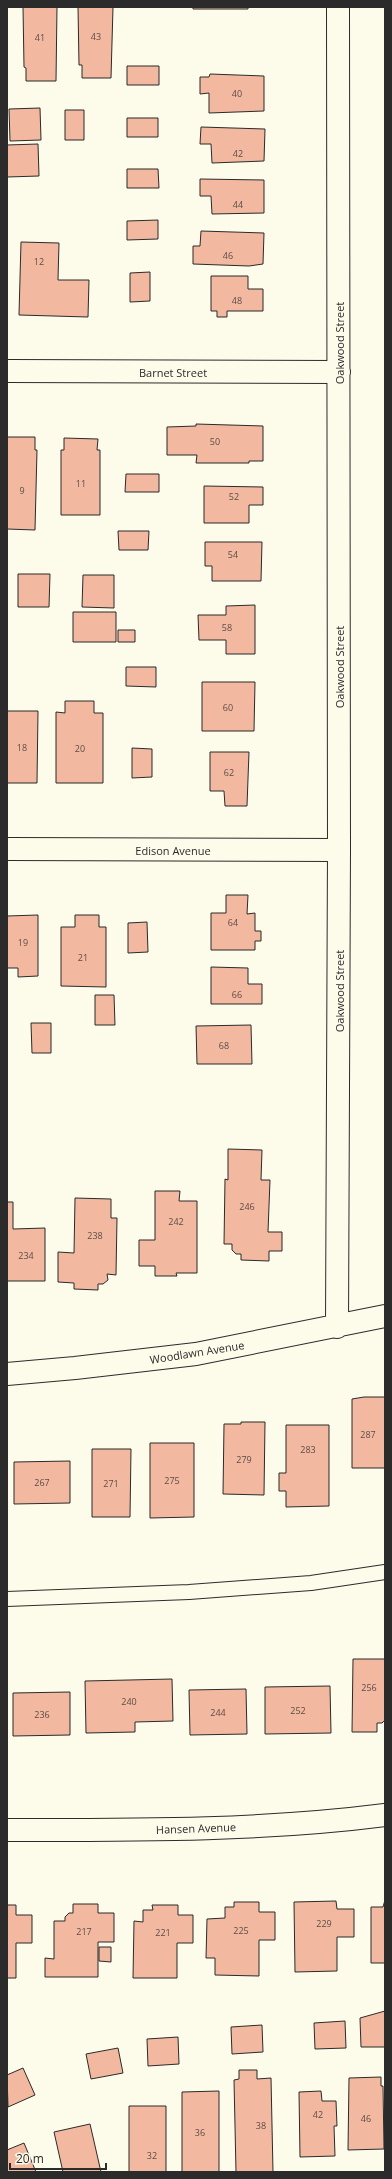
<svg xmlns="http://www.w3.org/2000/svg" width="392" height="2179" viewBox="0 0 392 2179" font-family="'Open Sans',sans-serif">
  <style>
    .building { fill: #f2b8a0; stroke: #2b2b2b }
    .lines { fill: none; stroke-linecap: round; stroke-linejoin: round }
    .service-casing { stroke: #2b2b2b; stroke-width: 16 }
    .minor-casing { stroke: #2b2b2b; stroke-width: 24 }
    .service { stroke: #fdfbea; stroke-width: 14 }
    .minor { stroke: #fdfbea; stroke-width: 22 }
    .labels { text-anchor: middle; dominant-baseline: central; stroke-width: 3; stroke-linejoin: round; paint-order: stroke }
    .number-label { font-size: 9px; fill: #5d4e48 }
    .street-label { font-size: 11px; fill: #2b2b2b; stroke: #fdfbea }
  </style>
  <rect width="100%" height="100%" fill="#fdfbea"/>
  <path class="building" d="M 23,7 L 57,7 L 56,81 L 26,81 L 26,68 L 24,67 Z
    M 78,7 L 113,7 L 111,78 L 82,78 L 82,65 L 79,65 Z
    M 193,7 L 248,7 L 248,9 L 193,9 Z
    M 127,66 L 159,66 L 159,85 L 127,85 Z
    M 210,74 L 264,76 L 264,111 L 209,113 L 209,93 L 200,94 L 200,77 L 209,77 Z
    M 40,108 L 41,140 L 10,141 L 9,109 Z
    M 65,110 L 84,110 L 84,140 L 65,140 Z
    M 127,118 L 158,118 L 158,137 L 127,137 Z
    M 201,127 L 265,129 L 264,161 L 212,163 L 211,144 L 200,144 Z
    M 38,144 L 39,176 L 7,177 L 7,145 Z
    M 127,169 L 158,169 L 159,188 L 127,188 Z
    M 200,179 L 264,180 L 264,213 L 212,214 L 211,196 L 200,196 Z
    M 158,220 L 158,239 L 127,240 L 127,221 Z
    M 201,231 L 264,233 L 263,264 L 249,266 L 193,264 L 193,246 L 200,246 Z
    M 21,242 L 59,243 L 58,280 L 89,280 L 88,317 L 19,315 Z
    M 150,272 L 150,301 L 130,302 L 130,273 Z
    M 211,276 L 248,276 L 248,289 L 263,289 L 263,311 L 227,311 L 227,317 L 217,317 L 217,311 L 211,311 Z
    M 196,424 L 263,426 L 263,461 L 249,461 L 249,463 L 196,463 L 197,455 L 167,455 L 167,427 L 196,426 Z
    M 7,437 L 35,437 L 35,450 L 37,450 L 35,530 L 7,529 Z
    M 64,438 L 98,439 L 97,450 L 100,450 L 100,515 L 61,515 L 61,450 L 64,450 Z
    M 126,474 L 159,474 L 159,492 L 125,492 Z
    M 204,486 L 263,487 L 263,505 L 249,505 L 249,523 L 204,523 Z
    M 118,531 L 149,531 L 148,550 L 119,550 Z
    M 205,542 L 262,542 L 261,581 L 212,581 L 212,566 L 205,566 Z
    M 18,574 L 50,574 L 49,607 L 18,607 Z
    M 83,575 L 114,575 L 114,608 L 82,607 Z
    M 255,605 L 255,654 L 226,654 L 226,640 L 199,640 L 198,615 L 226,615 L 226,606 Z
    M 73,612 L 116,612 L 116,642 L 73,642 Z
    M 118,630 L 135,630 L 135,642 L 118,642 Z
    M 126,667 L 156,667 L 156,687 L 126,686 Z
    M 202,682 L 255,682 L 254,731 L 202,731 Z
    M 65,701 L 94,701 L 94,713 L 103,713 L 103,783 L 56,783 L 56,712 L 65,713 Z
    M 7,711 L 38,711 L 37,783 L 7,783 Z
    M 132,748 L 152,749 L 152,777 L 132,778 Z
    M 210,752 L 249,752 L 247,806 L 225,806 L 224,791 L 210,791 Z
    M 226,895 L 248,895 L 247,914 L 255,913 L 255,931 L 261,931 L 261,941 L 255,941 L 255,950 L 211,950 L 211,913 L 226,913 Z
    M 38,915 L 38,976 L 18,977 L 18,968 L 7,968 L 7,916 Z
    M 75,915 L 99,915 L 99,927 L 106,927 L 106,987 L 61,986 L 61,927 L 75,927 Z
    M 147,922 L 148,952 L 128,953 L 128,923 Z
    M 211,967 L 248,968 L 248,984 L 262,984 L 262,1004 L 211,1004 Z
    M 95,995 L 114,995 L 115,1025 L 95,1025 Z
    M 31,1023 L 51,1023 L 51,1053 L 32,1053 Z
    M 251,1025 L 252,1064 L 197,1064 L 196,1026 Z
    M 228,1149 L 262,1150 L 261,1180 L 270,1180 L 268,1232 L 282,1232 L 282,1251 L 269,1251 L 269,1261 L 241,1260 L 241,1254 L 236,1254 L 232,1250 L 232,1244 L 224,1244 L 225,1179 L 228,1180 Z
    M 155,1191 L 180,1191 L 179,1201 L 197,1201 L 197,1273 L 176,1273 L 177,1276 L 155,1276 L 155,1266 L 139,1266 L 139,1240 L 155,1240 Z
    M 75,1198 L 111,1199 L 111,1218 L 117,1218 L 116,1275 L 107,1274 L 108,1280 L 103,1284 L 98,1284 L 98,1290 L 74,1289 L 74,1283 L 58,1282 L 58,1252 L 74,1253 Z
    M 7,1202 L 13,1202 L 13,1229 L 45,1228 L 45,1281 L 7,1281 Z
    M 364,1397 L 385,1397 L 385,1468 L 352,1468 L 352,1399 Z
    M 241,1422 L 265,1422 L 264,1495 L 223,1494 L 224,1424 L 241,1424 Z
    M 286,1425 L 329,1425 L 329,1506 L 286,1507 L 286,1491 L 279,1491 L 279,1473 L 286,1473 Z
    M 150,1443 L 194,1443 L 194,1517 L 150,1518 Z
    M 92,1449 L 131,1449 L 130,1517 L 92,1517 Z
    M 70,1461 L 70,1503 L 14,1504 L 14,1462 Z
    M 353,1659 L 385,1659 L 385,1720 L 382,1723 L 377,1723 L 377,1732 L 352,1732 Z
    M 172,1679 L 173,1721 L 135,1722 L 135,1732 L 86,1733 L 85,1681 Z
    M 330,1686 L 331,1733 L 265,1734 L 265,1687 Z
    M 246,1689 L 247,1734 L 190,1735 L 189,1690 Z
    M 70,1692 L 70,1735 L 13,1736 L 13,1693 Z
    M 385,1900 L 385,1963 L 371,1963 L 371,1907 L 383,1907 Z
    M 336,1901 L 337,1909 L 354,1909 L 354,1937 L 337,1937 L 337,1971 L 295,1972 L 294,1902 Z
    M 234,1902 L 259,1902 L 259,1912 L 275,1912 L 275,1940 L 259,1940 L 259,1976 L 215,1975 L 215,1958 L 206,1958 L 207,1919 L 225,1918 L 225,1907 L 234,1907 Z
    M 73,1904 L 98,1904 L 98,1913 L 114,1913 L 114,1942 L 98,1942 L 98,1977 L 45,1977 L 45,1958 L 54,1959 L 54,1921 L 65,1921 L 65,1917 L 69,1913 L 73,1913 Z
    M 7,1905 L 16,1905 L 16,1915 L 32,1915 L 32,1943 L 16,1943 L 16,1978 L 7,1978 Z
    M 152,1905 L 178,1905 L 178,1915 L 193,1915 L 193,1943 L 177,1943 L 177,1978 L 133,1978 L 134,1921 L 143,1922 L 143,1910 L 153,1910 Z
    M 99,1947 L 111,1947 L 111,1962 L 99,1961 Z
    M 385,2011 L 385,2047 L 361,2047 L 360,2018 Z
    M 345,2021 L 346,2048 L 315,2049 L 314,2023 Z
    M 262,2025 L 263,2052 L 232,2054 L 231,2027 Z
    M 178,2037 L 179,2064 L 148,2066 L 147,2039 Z
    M 118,2048 L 123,2073 L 91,2079 L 86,2054 Z
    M 23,2068 L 35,2095 L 8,2107 L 7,2075 Z
    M 239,2070 L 257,2070 L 257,2079 L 271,2078 L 273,2172 L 236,2172 L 234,2080 L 239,2079 Z
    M 381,2077 L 381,2086 L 383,2086 L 384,2149 L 348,2150 L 349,2078 Z
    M 219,2091 L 219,2172 L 182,2172 L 182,2092 Z
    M 321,2091 L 322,2101 L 336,2101 L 337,2126 L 334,2126 L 335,2156 L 300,2157 L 299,2092 Z
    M 129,2106 L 166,2106 L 166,2172 L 129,2172 Z
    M 90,2124 L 101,2172 L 63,2172 L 54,2132 Z
    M 24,2143 L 36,2172 L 7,2172 L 7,2150 Z"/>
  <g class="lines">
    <defs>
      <path id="service" d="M 7,1599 L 189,1592 L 311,1583 L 385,1572"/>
      <path id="minor" d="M 7,371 L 339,372
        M 7,849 L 339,850
        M 337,1327 L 339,850 L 338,7
        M 7,1374 L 75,1368 L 196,1354 L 385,1316
        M 7,1830 C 133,1830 260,1831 385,1815"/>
    </defs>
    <use href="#service" class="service-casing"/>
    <use href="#minor" class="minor-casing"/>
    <use href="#service" class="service"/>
    <use href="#minor" class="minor"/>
  </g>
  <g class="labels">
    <g class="number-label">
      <text x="96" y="36">43</text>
      <text x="40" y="37">41</text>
      <text x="237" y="93">40</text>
      <text x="238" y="153">42</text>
      <text x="238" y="204">44</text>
      <text x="228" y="255">46</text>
      <text x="39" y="261">12</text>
      <text x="237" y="300">48</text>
      <text x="215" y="441">50</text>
      <text x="81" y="483">11</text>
      <text x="22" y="490">9</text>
      <text x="234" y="496">52</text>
      <text x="233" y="554">54</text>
      <text x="227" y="627">58</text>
      <text x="228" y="707">60</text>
      <text x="22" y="747">18</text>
      <text x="80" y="748">20</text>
      <text x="229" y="772">62</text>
      <text x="233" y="922">64</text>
      <text x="23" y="942">19</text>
      <text x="83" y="957">21</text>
      <text x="237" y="994">66</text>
      <text x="224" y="1045">68</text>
      <text x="247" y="1206">246</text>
      <text x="176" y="1221">242</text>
      <text x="95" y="1235">238</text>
      <text x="26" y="1255">234</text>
      <text x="368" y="1434">287</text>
      <text x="308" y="1449">283</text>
      <text x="244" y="1459">279</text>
      <text x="172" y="1480">275</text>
      <text x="42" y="1482">267</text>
      <text x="111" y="1483">271</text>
      <text x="369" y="1687">256</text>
      <text x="129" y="1701">240</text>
      <text x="298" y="1710">252</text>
      <text x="218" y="1712">244</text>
      <text x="42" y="1714">236</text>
      <text x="324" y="1923">229</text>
      <text x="241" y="1930">225</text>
      <text x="84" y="1931">217</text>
      <text x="163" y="1932">221</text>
      <text x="318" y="2114">42</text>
      <text x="366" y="2118">46</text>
      <text x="261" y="2125">38</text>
      <text x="200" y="2132">36</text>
      <text x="152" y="2155">32</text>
    </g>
    <g class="street-label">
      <text transform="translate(339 343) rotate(-90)">Oakwood Street</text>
      <text x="173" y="372">Barnet Street</text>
      <text transform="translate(339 667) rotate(-90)">Oakwood Street</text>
      <text x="173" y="850">Edison Avenue</text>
      <text transform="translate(339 991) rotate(-90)">Oakwood Street</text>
      <text transform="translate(197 1352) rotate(-9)">Woodlawn Avenue</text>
      <text transform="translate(196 1828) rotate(-2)">Hansen Avenue</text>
    </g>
  </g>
  <rect width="392" height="2179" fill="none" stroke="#2b2b2b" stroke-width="16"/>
  <path d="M10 2163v6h96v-6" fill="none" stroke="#2b2b2b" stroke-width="2"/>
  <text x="16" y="2163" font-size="12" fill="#2b2b2b" stroke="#fdfbea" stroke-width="3" paint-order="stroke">20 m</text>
</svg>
